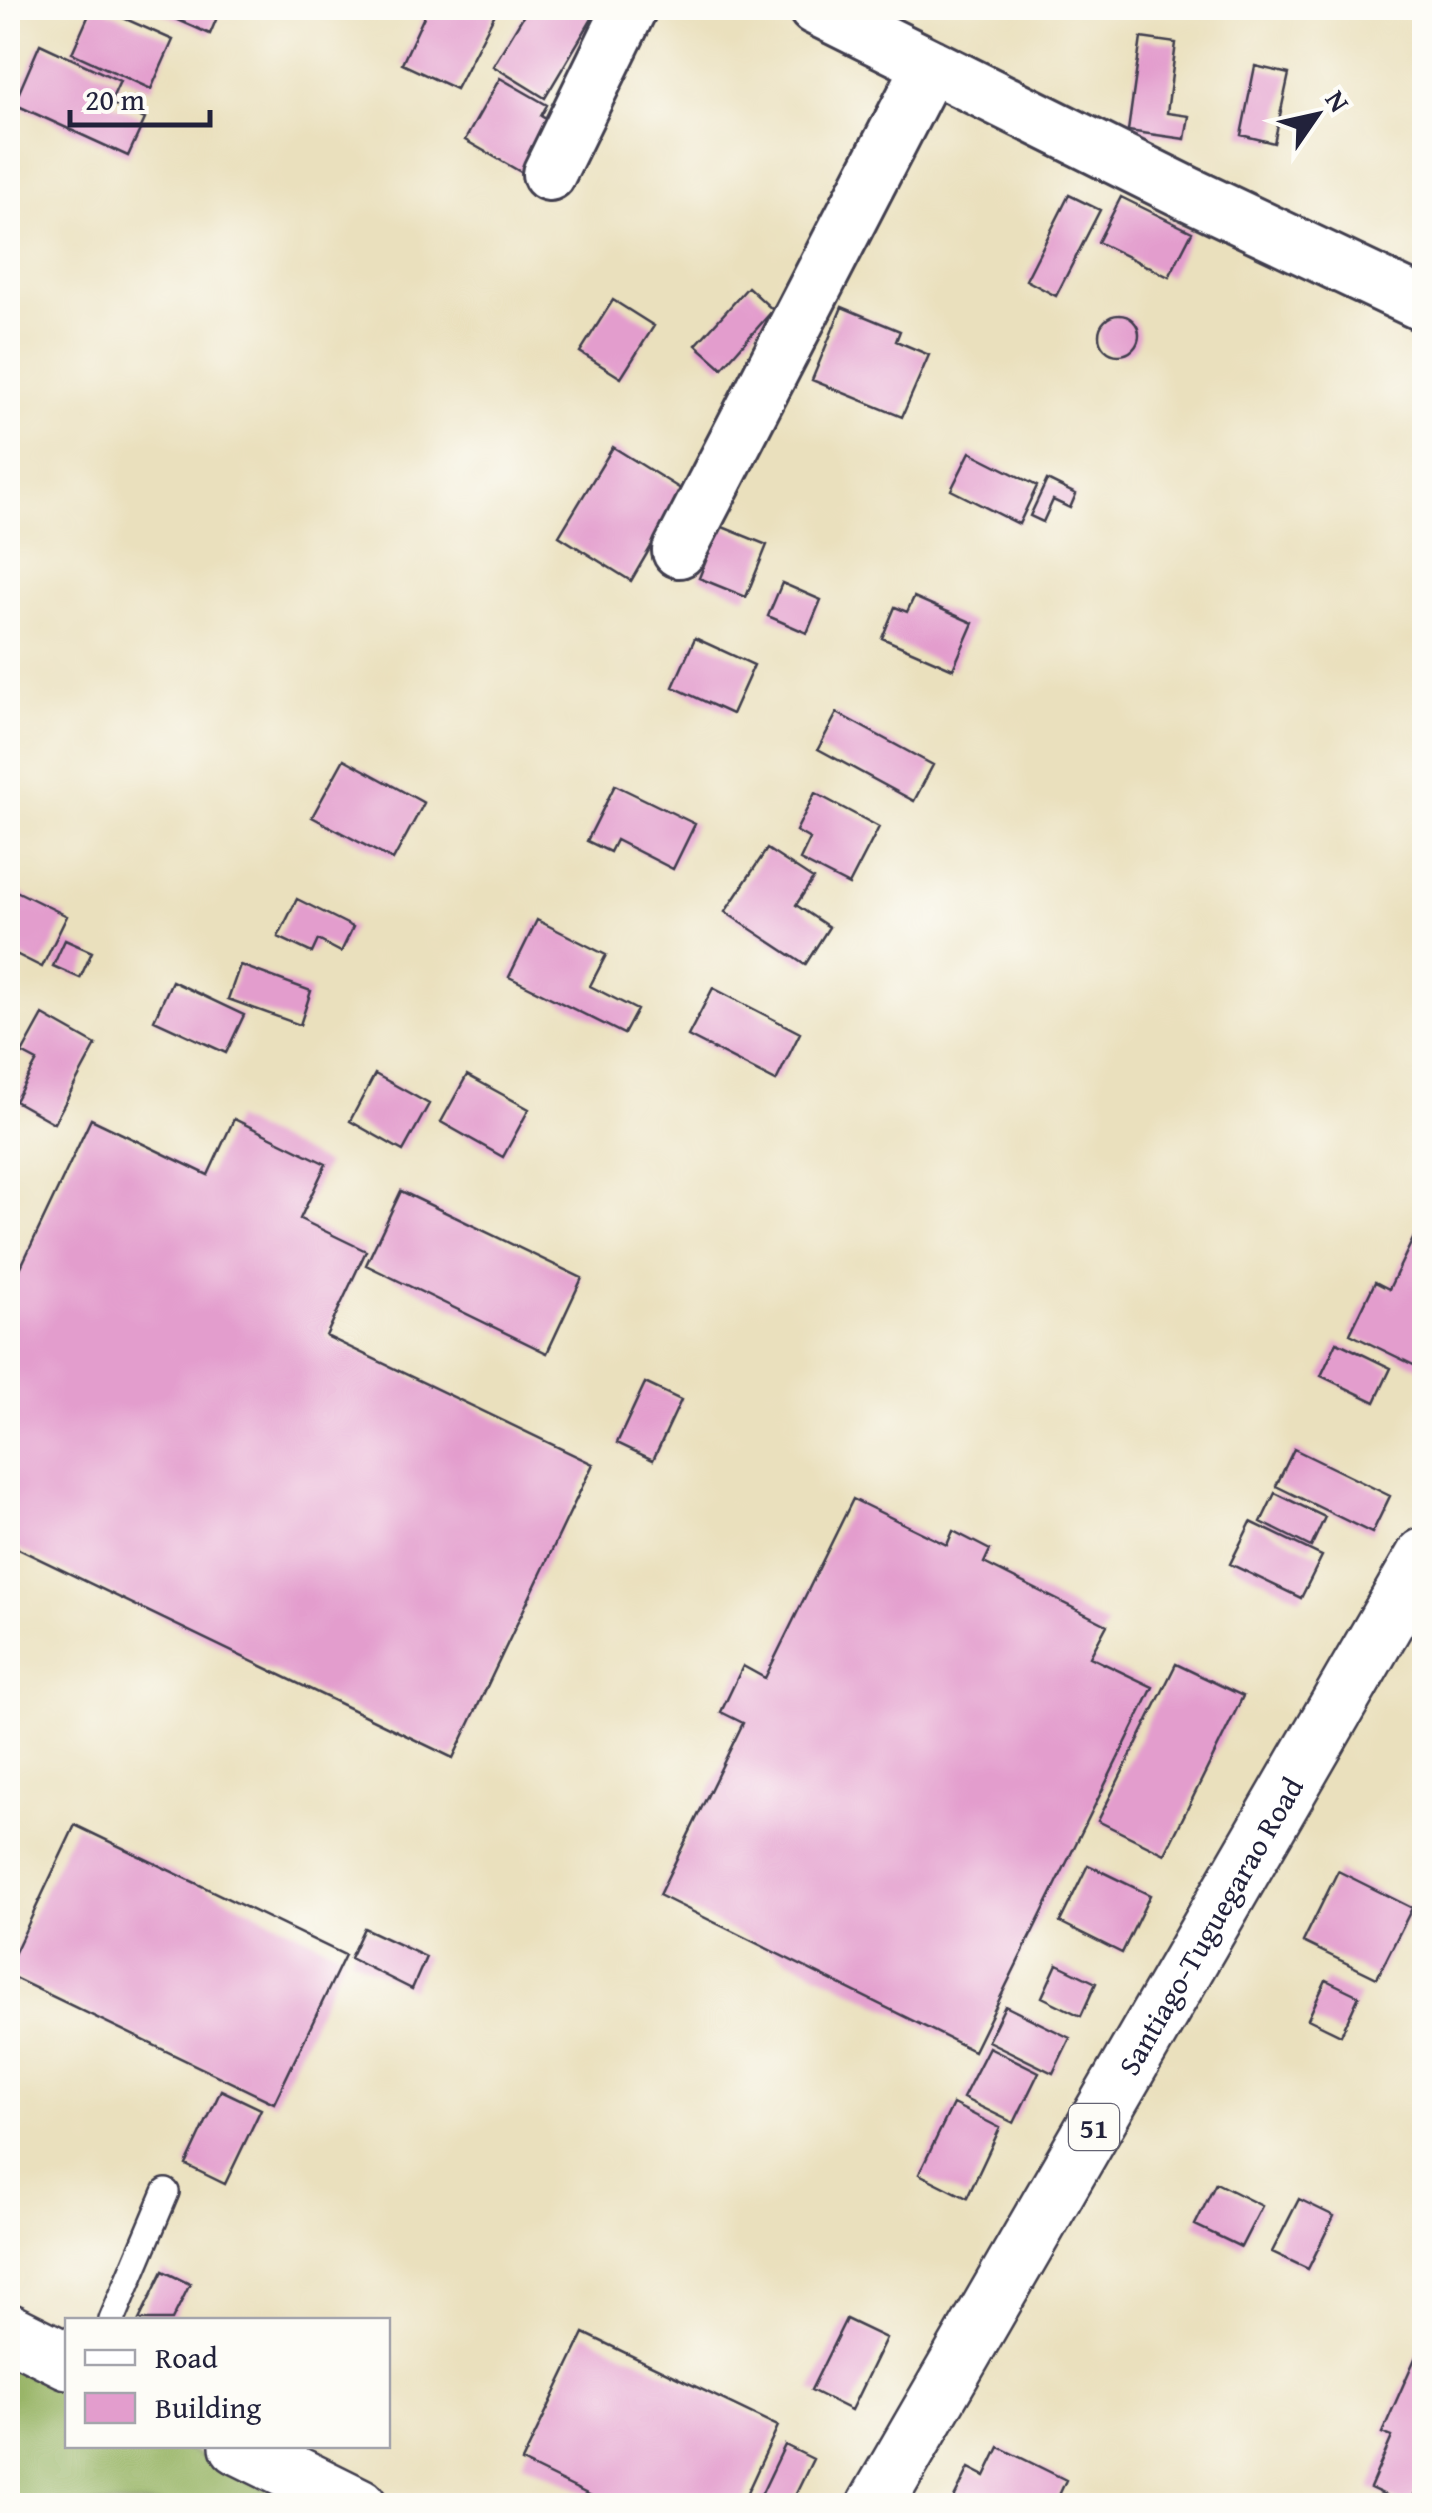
<svg xmlns="http://www.w3.org/2000/svg" width="1432" height="2513" viewBox="0 0 1432 2513" font-family="'Gentium Book Plus',serif">
  <style>
    .forest { fill: #99b567; stroke: #5e6c51; stroke-width: 2.5 }
    .building { fill: #e39dcd }
    .lines { fill: none; stroke-linecap: round; stroke-linejoin: round }
    .service-casing { stroke: #403e4e; stroke-width: 30 }
    .minor-casing { stroke: #403e4e; stroke-width: 58 }
    .tertiary-casing { stroke: #403e4e; stroke-width: 60 }
    .trunk-casing { stroke: #403e4e; stroke-width: 60 }
    .service { stroke: #fff; stroke-width: 25 }
    .minor { stroke: #fff; stroke-width: 52 }
    .tertiary { stroke: #fff; stroke-width: 55 }
    .trunk { stroke: #fff; stroke-width: 55 }
    .labels { text-anchor: middle; dominant-baseline: central; stroke-width: 10; stroke-linejoin: round; paint-order: stroke }
    .shield { fill: #fdfcf7; stroke: #646373; stroke-width: 2.5 }
    .shield-label { font-size: 28px; font-weight: bold; fill: #22223b }
    .street-label { font-size: 30px; fill: #22223b; stroke: #fdfcf7 }
  </style>
  <rect width="100%" height="100%" fill="#fdfcf7"/>
  <filter id="ink" filterUnits="userSpaceOnUse"><feTurbulence type="fractalNoise" baseFrequency=".01" numOctaves="2"/><feDisplacementMap in="SourceGraphic" scale="20" xChannelSelector="R" yChannelSelector="G"/><feConvolveMatrix kernelMatrix="1 2 1 2 8 2 1 2 1" color-interpolation-filters="sRGB"/></filter>
  <filter id="wash" filterUnits="userSpaceOnUse"><feTurbulence type="fractalNoise" baseFrequency=".0048" numOctaves="4" result="noise"/><feDisplacementMap in="SourceGraphic" scale="40" xChannelSelector="R" yChannelSelector="G"/><feGaussianBlur stdDeviation="2.25" result="paint"/><feColorMatrix in="noise" values="0 0 0 0 0 0 0 0 0 0 0 0 0 0 0 0 0 1.4 0 .05"/><feComposite in="paint" operator="in"/></filter>
  <g filter="url(#wash)">
    <rect width="100%" height="100%" fill="#eae0bd"/>
    <path class="forest" d="M 8,2360 L 67,2390 L 68,2446 L 179,2446 L 299,2505 L 8,2505 Z"/>
    <g id="blocks">
      <path class="building" d="M 92,8 L 101,8 L 173,40 L 151,89 L 72,53 Z
        M 151,8 L 221,8 L 210,34 Z
        M 428,8 L 498,8 L 456,89 L 402,64 Z
        M 528,8 L 577,8 L 593,17 L 545,98 L 493,66 Z
        M 1141,38 L 1176,43 L 1167,113 L 1189,116 L 1185,139 L 1128,131 Z
        M 40,44 L 120,81 L 110,103 L 145,119 L 128,156 L 14,104 Z
        M 1255,66 L 1289,74 L 1274,143 L 1241,135 Z
        M 500,78 L 547,105 L 541,116 L 554,124 L 526,175 L 465,140 Z
        M 1069,195 L 1100,210 L 1056,296 L 1026,280 Z
        M 1121,197 L 1192,232 L 1169,277 L 1098,242 Z
        M 748,287 L 773,310 L 722,368 L 696,345 Z
        M 613,300 L 654,326 L 621,378 L 580,352 Z
        M 842,307 L 900,331 L 896,341 L 929,355 L 902,417 L 812,380 Z
        M1099 335a20 20 0 1 1 40 0a20 20 0 1 1-40 0Z
        M 613,447 L 700,501 L 663,526 L 631,581 L 559,536 Z
        M 970,452 L 1037,486 L 1019,524 L 951,490 Z
        M 1047,480 L 1076,494 L 1070,508 L 1053,500 L 1043,522 L 1030,516 Z
        M 720,526 L 767,545 L 746,597 L 699,578 Z
        M 782,583 L 821,600 L 807,633 L 768,616 Z
        M 914,597 L 973,623 L 953,669 L 882,638 L 895,607 L 907,612 Z
        M 695,638 L 754,665 L 732,714 L 673,687 Z
        M 837,713 L 933,765 L 914,801 L 818,749 Z
        M 344,759 L 424,803 L 393,860 L 312,817 Z
        M 615,785 L 695,824 L 673,869 L 616,840 L 610,852 L 587,841 Z
        M 815,793 L 879,827 L 849,885 L 800,860 L 810,839 L 796,831 Z
        M 767,849 L 813,879 L 796,905 L 829,927 L 805,965 L 725,912 Z
        M 8,887 L 67,916 L 42,967 L 8,950 Z
        M 297,899 L 353,927 L 341,952 L 318,940 L 312,953 L 278,937 Z
        M 537,920 L 606,955 L 590,986 L 637,1010 L 624,1034 L 509,977 Z
        M 65,940 L 92,952 L 80,978 L 53,966 Z
        M 240,965 L 311,991 L 300,1025 L 228,999 Z
        M 172,981 L 244,1015 L 226,1053 L 154,1020 Z
        M 713,988 L 800,1033 L 776,1081 L 688,1036 Z
        M 43,1015 L 96,1045 L 54,1123 L 15,1101 L 37,1061 L 22,1053 Z
        M 375,1074 L 429,1104 L 403,1151 L 350,1121 Z
        M 467,1075 L 529,1109 L 503,1157 L 441,1122 Z
        M 91,1119 L 208,1175 L 234,1119 L 326,1164 L 300,1219 L 366,1251 L 326,1336 L 593,1464 L 453,1758 L 8,1544 L 8,1294 Z
        M 401,1191 L 582,1278 L 547,1353 L 366,1265 Z
        M 1424,1216 L 1424,1370 L 1350,1334 L 1375,1282 L 1389,1289 Z
        M 1337,1342 L 1391,1368 L 1375,1402 L 1321,1376 Z
        M 645,1383 L 681,1400 L 653,1460 L 617,1443 Z
        M 1294,1449 L 1390,1496 L 1372,1533 L 1276,1486 Z
        M 1275,1493 L 1325,1517 L 1311,1547 L 1261,1522 Z
        M 853,1499 L 947,1545 L 953,1531 L 990,1550 L 984,1563 L 1107,1625 L 1090,1657 L 1153,1687 L 974,2051 L 659,1895 L 743,1723 L 721,1712 L 743,1666 L 765,1678 Z
        M 1251,1522 L 1322,1556 L 1301,1598 L 1230,1564 Z
        M 1176,1664 L 1243,1696 L 1165,1854 L 1098,1821 Z
        M 75,1825 L 345,1955 L 274,2103 L 8,1975 L 8,1967 Z
        M 1088,1865 L 1150,1895 L 1122,1953 L 1060,1922 Z
        M 1338,1871 L 1412,1908 L 1377,1978 L 1303,1942 Z
        M 364,1928 L 426,1957 L 412,1989 L 350,1958 Z
        M 1057,1964 L 1096,1983 L 1081,2016 L 1042,1997 Z
        M 1326,1980 L 1359,1996 L 1341,2035 L 1308,2019 Z
        M 1005,2006 L 1070,2038 L 1053,2073 L 988,2041 Z
        M 989,2047 L 1039,2072 L 1014,2123 L 963,2098 Z
        M 221,2090 L 261,2109 L 225,2184 L 186,2165 Z
        M 953,2104 L 1000,2128 L 967,2198 L 919,2174 Z
        M 1216,2183 L 1262,2206 L 1241,2247 L 1195,2225 Z
        M 1299,2199 L 1334,2216 L 1308,2269 L 1272,2252 Z
        M 163,2271 L 190,2284 L 172,2320 L 139,2320 Z
        M 846,2319 L 886,2338 L 851,2410 L 811,2390 Z
        M 584,2333 L 778,2426 L 741,2506 L 612,2506 L 522,2462 Z
        M 1424,2338 L 1424,2475 L 1409,2506 L 1370,2488 L 1392,2437 L 1382,2433 Z
        M 785,2445 L 813,2459 L 790,2506 L 756,2506 Z
        M 999,2447 L 1066,2480 L 1054,2506 L 950,2506 L 969,2468 L 985,2476 Z"/>
    </g>
  </g>
  <g filter="url(#ink)">
    <use href="#blocks" fill-opacity="0" stroke="#403e4e" stroke-width="2.5"/>
    <g class="lines">
      <defs>
        <path id="service" d="M 112,2320 L 166,2192"/>
        <path id="minor" d="M 815,8 L 1187,193 L 1424,305
          M 549,174 L 630,8
          M 679,551 L 930,65"/>
        <path id="tertiary" d="M 8,2331 L 68,2361
          M 238,2446 L 359,2506"/>
        <g id="trunk">
          <path id="s1" d="M 875,2506 L 1424,1556"/>
        </g>
      </defs>
      <use href="#service" class="service-casing"/>
      <use href="#minor" class="minor-casing"/>
      <use href="#tertiary" class="tertiary-casing"/>
      <use href="#trunk" class="trunk-casing"/>
      <use href="#service" class="service"/>
      <use href="#minor" class="minor"/>
      <use href="#tertiary" class="tertiary"/>
      <use href="#trunk" class="trunk"/>
    </g>
  </g>
  <g class="labels">
    <rect class="shield" x="1069" y="2104" width="50" height="46" rx="8"/>
    <g class="shield-label">
      <text x="1094" y="2127">51</text>
    </g>
    <g class="street-label">
      <text stroke="none"><textPath href="#s1" startOffset="670">Santiago-Tuguegarao Road</textPath></text>
    </g>
  </g>
  <rect width="1432" height="2513" fill="none" stroke="#fdfcf7" stroke-width="40"/>
  <rect x="65" y="2318" width="325" height="130" fill="#fdfcf7" stroke="#a5a5ac" stroke-width="2.5"/>
  <rect x="85" y="2350" width="50" height="15" fill="#ffffff" stroke="#a5a5ac" stroke-width="2.5"/>
  <text x="155" y="2368" font-size="30" fill="#22223b">Road</text>
  <rect x="85" y="2393" width="50" height="30" fill="#e39dcd" stroke="#a5a5ac" stroke-width="2.5"/>
  <text x="155" y="2418" font-size="30" fill="#22223b">Building</text>
  <g transform="translate(1317 115) rotate(56)" stroke="#fdfcf7" stroke-width="8" paint-order="stroke">
  <path d="M0-8L18 38L0 25L-18 38Z" fill="#22223b"/>
  <text y="-15" font-size="28" font-weight="bold" text-anchor="middle" fill="#22223b">N</text>
  </g>
  <path d="M70 110v15h140v-15" fill="none" stroke="#22223b" stroke-width="5"/>
  <text x="85" y="110" font-size="30" fill="#22223b" stroke="#fdfcf7" stroke-width="8" paint-order="stroke">20 m</text>
</svg>
